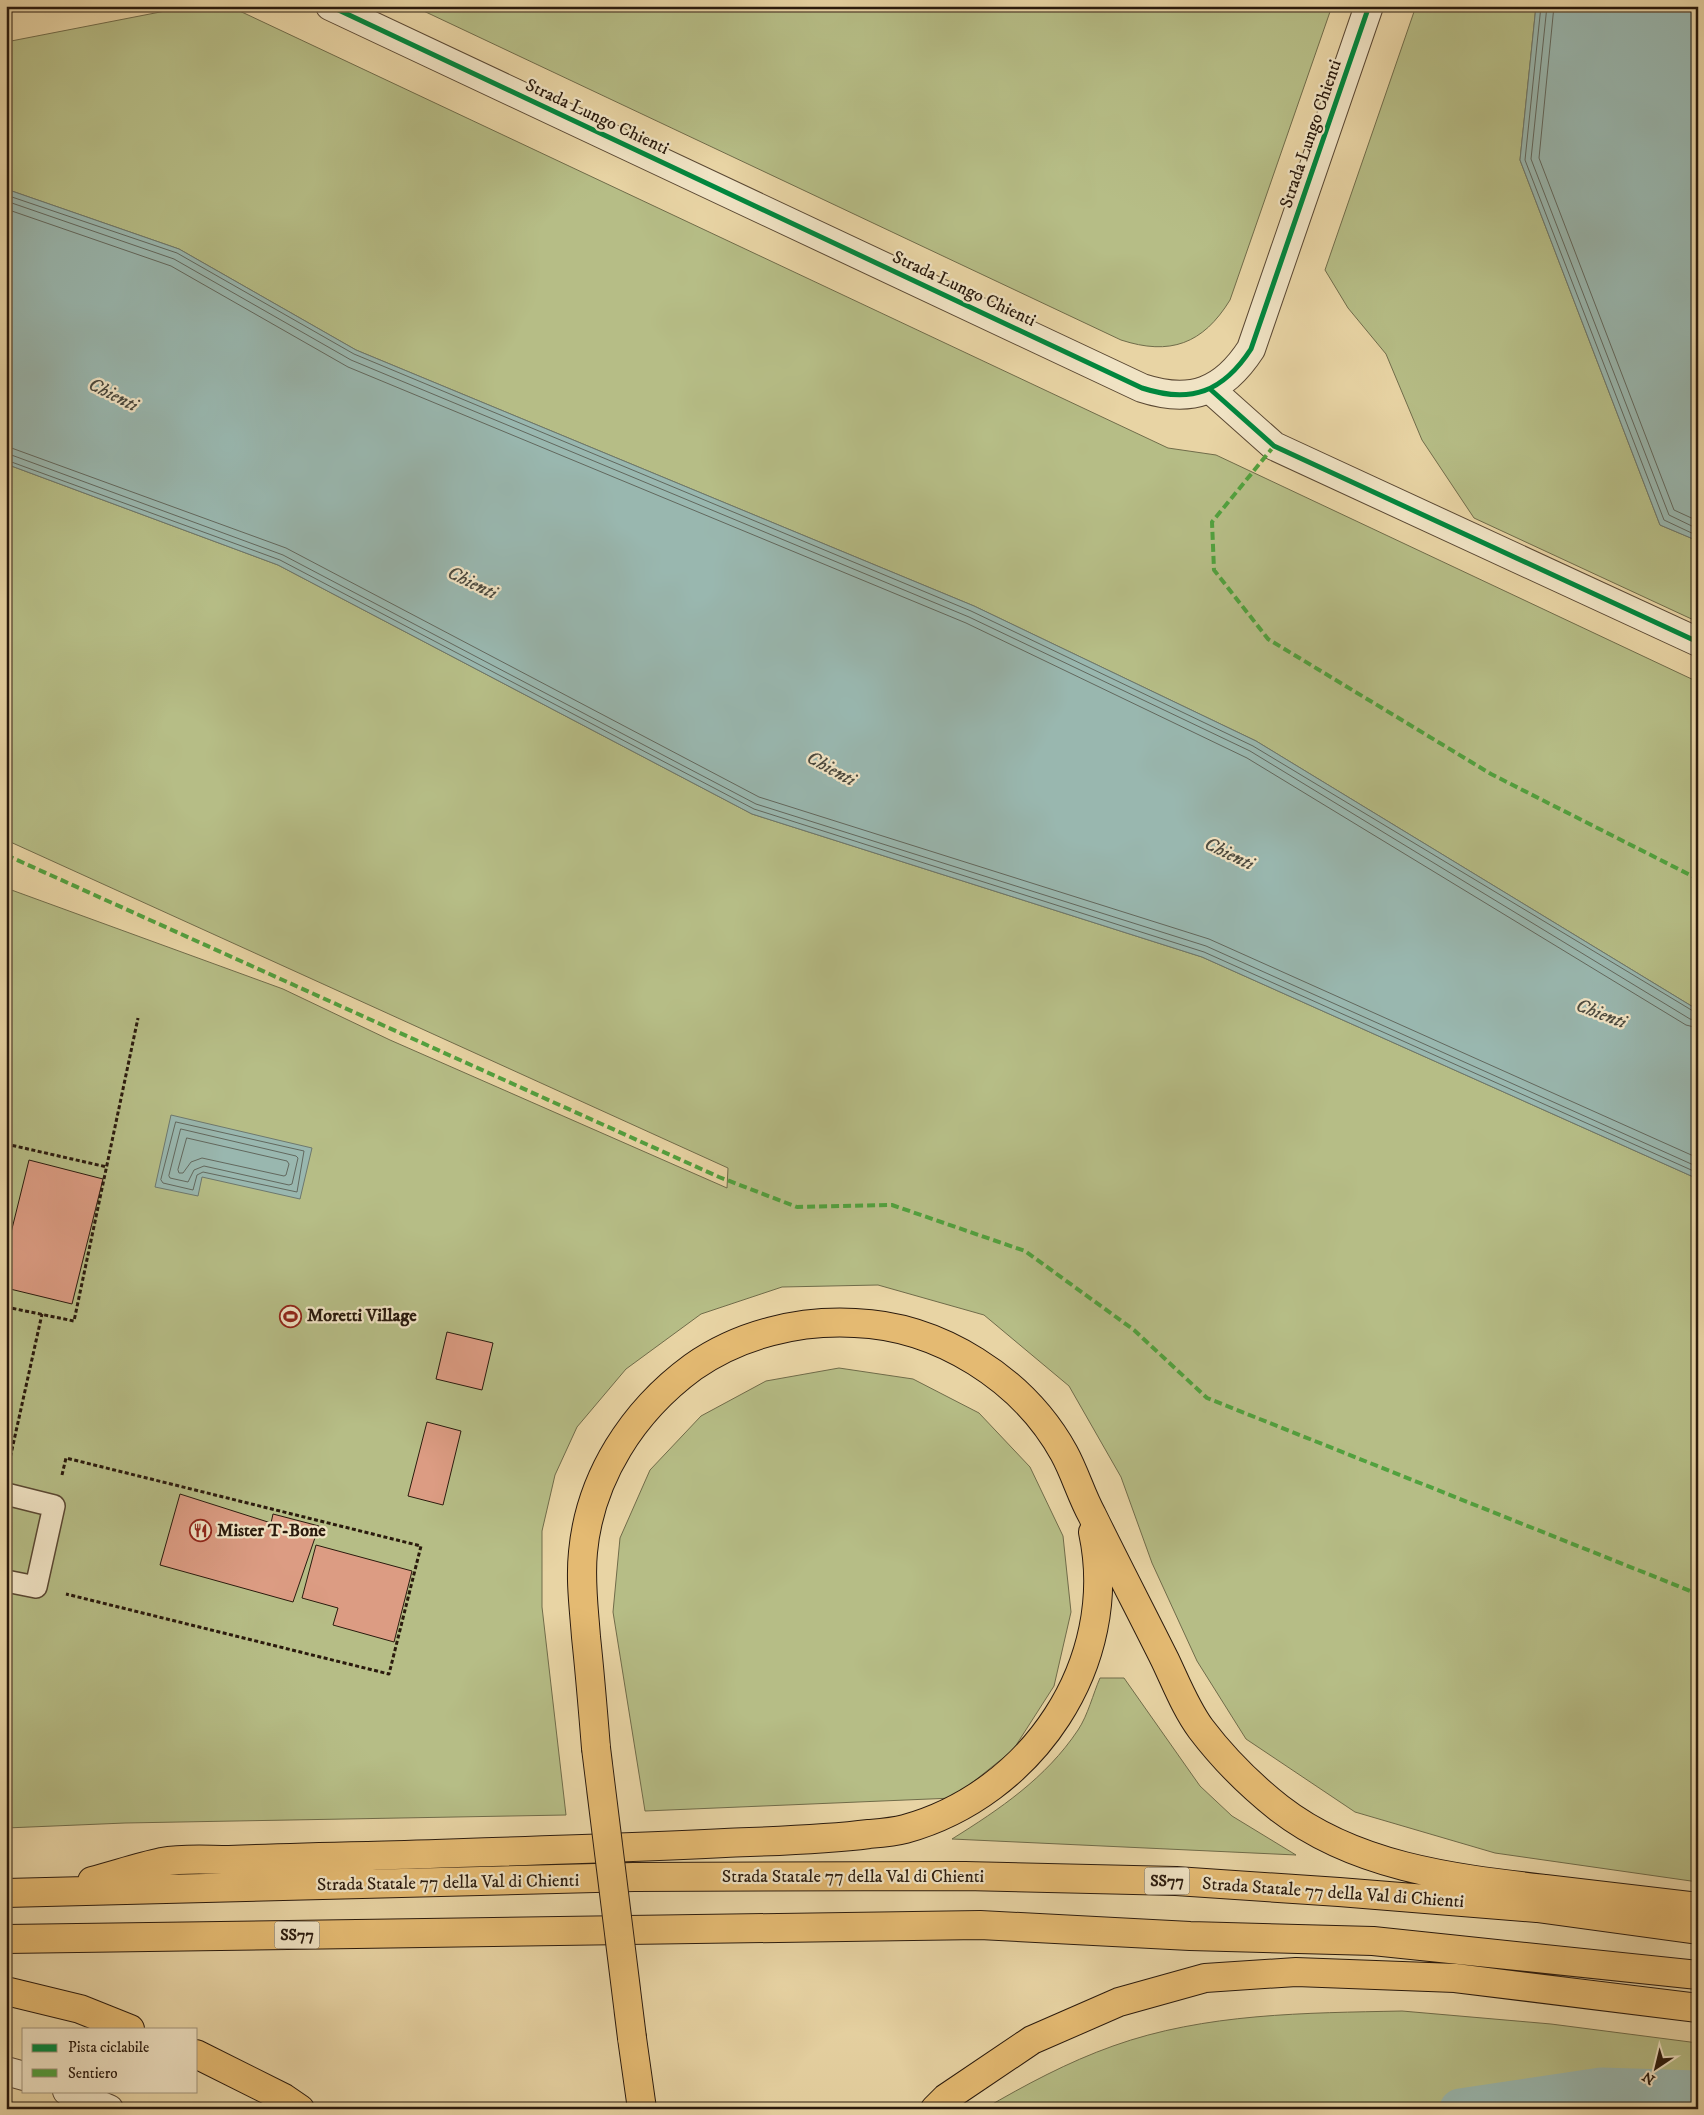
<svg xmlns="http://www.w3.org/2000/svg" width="1704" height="2115" viewBox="0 0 1704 2115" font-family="'IM FELL DW Pica',serif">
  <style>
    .green { fill: #b6bd86; stroke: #706c4a }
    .water { fill: #99b7af; stroke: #6d786e }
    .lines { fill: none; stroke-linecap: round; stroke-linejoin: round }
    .shore { stroke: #62685e; stroke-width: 1 }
    .canal { stroke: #99b7af; stroke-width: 41 }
    .building { fill: #dc9c83; stroke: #2a1a0d }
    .lane-casing { stroke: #5a4833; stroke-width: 24 }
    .street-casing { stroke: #5a4833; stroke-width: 30 }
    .highway-casing { stroke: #2a1a0d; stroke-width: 30 }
    .path { stroke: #2a1a0d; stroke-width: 3; stroke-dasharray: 4 2.5; stroke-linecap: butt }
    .lane { stroke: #f0e3c4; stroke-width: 21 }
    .street { stroke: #f0e3c4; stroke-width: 28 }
    .highway { stroke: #e4ba72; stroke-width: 28 }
    .highway-bridge-casing { stroke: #2a1a0d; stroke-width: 30; stroke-linecap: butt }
    .highway-bridge { stroke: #e4ba72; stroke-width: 28 }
    .quiet { stroke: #51a13e; stroke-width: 4; stroke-dasharray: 8 4; stroke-linecap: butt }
    .cycleway-casing { stroke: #f0e3c4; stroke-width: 8 }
    .cycleway { stroke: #00873e; stroke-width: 5 }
    .labels { text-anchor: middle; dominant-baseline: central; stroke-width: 4.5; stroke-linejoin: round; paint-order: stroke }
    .shield { fill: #f0e3c4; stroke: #655644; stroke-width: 1 }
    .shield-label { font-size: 16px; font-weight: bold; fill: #2a1a0d }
    .street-label { font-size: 18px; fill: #2a1a0d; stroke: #f0e3c4 }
    .poi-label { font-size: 18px; font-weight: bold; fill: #2a1a0d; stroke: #f0e3c4; text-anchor: start }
    .water-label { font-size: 19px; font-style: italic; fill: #4b493e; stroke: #f0e3c4 }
  </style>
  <rect width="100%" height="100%" fill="#e8d4a4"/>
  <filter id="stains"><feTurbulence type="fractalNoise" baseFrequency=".004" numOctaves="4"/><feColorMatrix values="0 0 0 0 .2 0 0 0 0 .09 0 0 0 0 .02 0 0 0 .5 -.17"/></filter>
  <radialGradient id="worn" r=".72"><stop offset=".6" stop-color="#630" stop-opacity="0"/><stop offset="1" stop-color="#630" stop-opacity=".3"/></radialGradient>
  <path class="green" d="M 191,6 L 229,6 L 1168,448 L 1216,455 L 1698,682 L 1698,1010 L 1256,741 L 974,606 L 356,350 L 179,249 L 6,189 L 6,42 Z
    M 413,6 L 1332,6 L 1230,300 C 1203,344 1170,356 1121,340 Z
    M 1416,6 L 1536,6 L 1520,160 L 1660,525 L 1698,541 L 1698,622 L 1474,518 L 1422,440 L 1386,354 L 1348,308 L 1325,270 Z
    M 6,464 L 278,565 L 752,814 L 1202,957 L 1698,1179 L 1698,1882 L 1495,1853 L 1355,1812 L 1246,1739 L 1197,1661 L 1152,1563 L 1121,1477 L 1069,1386 L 984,1315 L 878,1285 L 782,1287 L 701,1314 L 626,1369 L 577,1427 L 555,1475 L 542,1531 L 542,1607 L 566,1815 L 125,1823 L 6,1828 L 6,888 L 283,989 L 390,1040 L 727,1188 L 728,1168 L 6,840 Z
    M 839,1368 L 913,1379 L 979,1413 L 1030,1467 L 1063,1536 L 1071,1612 L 1054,1686 L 1013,1750 L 953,1798 L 645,1811 L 613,1612 L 620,1538 L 650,1470 L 701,1416 L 766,1381 Z
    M 1100,1678 L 1124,1678 L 1200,1786 L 1232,1816 L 1296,1855 L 952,1839 C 1000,1809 1046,1778 1078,1730 C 1088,1715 1093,1694 1100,1678 Z
    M 1402,2011 L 1551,2024 L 1698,2043 L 1698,2109 L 984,2109 C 1025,2085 1068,2062 1113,2046 C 1205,2013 1306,2013 1402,2011 Z"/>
  <path class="water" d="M 1536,6 L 1698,6 L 1698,541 L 1660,525 L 1520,160 Z
    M 6,189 L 179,249 L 356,350 L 974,606 L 1256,741 L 1698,1010 L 1698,1179 L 1202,957 L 752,814 L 278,565 L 6,464 Z
    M 171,1115 L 312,1148 L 300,1199 L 202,1177 L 198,1196 L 155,1187 Z"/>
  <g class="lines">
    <path class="shore" d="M 1541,6 L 1525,160 L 1664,520 L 1698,536
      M 1547,6 L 1531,159 L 1669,515 L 1698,529
      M 1554,6 L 1539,158 L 1674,510 L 1698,521
      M 6,195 L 177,253 L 354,354 L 971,611 L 1253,746 L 1698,1014
      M 6,201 L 174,259 L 351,360 L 969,617 L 1250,751 L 1690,1019 L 1698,1021
      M 6,209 L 171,266 L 348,367 L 966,623 L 1247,758 L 1686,1025 L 1698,1028
      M 6,446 L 286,548 L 759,797 L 1209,939 L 1698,1158
      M 6,453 L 283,555 L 756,804 L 1206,946 L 1698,1167
      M 6,460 L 280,560 L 754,809 L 1204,952 L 1698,1173
      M 176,1122 L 304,1151 L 297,1192 L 203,1172 L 197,1175 L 193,1190 L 163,1183 L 161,1180 Z
      M 181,1129 L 296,1156 L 298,1158 L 292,1184 L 289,1185 L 204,1166 L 194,1170 L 188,1182 L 170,1178 L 169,1176 Z
      M 187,1138 L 287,1161 L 289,1164 L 286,1175 L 284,1176 L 202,1158 L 191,1162 L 183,1173 L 179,1173 L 178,1170 Z"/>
    <path class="canal" d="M 1460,2109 L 1601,2088 L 1698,2091"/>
  </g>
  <path class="building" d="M 29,1160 L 103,1179 L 72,1304 L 6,1288 L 6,1253 Z
    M 447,1332 L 493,1343 L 482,1390 L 436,1379 Z
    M 427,1422 L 461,1431 L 443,1505 L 408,1496 Z
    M 180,1494 L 271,1523 L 273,1514 L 319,1526 L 293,1602 L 160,1565 Z
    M 316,1545 L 412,1571 L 394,1642 L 333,1625 L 338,1608 L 302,1598 Z"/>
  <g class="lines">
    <defs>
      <path id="lane" d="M 6,1494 L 54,1506 L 36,1587 L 6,1581"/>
      <path id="street" d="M 330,6 L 1142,388 C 1191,404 1223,392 1251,349 L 1369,6
        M 1210,389 L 1274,446 L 1698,642
        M 6,2071 L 24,2076
        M 67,2091 L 109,2109"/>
      <path id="highway" d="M 596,1748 C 593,1711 590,1674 586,1637 C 584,1609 580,1581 583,1552 C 590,1477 633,1411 693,1367 C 740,1334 799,1320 855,1323 C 939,1326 1023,1379 1064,1453 C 1075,1473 1081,1495 1092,1515 C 1116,1564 1141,1612 1165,1660 C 1176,1683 1186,1709 1201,1729 C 1223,1758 1250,1785 1279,1808 C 1355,1867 1452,1878 1545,1889 C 1596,1895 1647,1901 1698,1907
        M 92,1881 C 115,1875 139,1867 162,1862 C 183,1858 207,1860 229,1860 C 275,1858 321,1857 368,1856 C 487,1852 606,1849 725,1843 C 773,1841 822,1840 869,1834 C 881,1833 894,1832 905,1829 C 1032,1794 1121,1663 1093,1532
        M 6,1893 L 634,1877 L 965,1876 L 1176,1881 L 1339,1892 L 1537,1908 L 1698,1930
        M 6,1939 L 980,1925 L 1190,1936 L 1373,1941 L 1698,1975
        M 6,1991 L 80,2009 L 130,2029
        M 632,2038 L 642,2109
        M 196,2054 L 284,2098 L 300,2109
        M 935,2109 L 946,2098 L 1032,2040 L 1119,2002 L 1205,1978 L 1296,1972 L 1455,1978 L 1698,2008"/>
    </defs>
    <use href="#lane" class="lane-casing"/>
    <use href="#street" class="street-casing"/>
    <use href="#highway" class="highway-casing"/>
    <path class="path" d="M 6,1144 L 107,1167
      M 6,1307 L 74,1321 L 138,1018
      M 9,1463 L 42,1314
      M 62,1475 L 66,1458 L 421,1546 L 389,1674 L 66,1594"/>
    <use href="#lane" class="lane"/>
    <use href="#street" class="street"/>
    <use href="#highway" class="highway"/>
    <defs>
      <path id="highway-bridge" d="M 596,1748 L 632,2038"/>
    </defs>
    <use href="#highway-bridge" class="highway-bridge-casing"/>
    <use href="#highway-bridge" class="highway-bridge"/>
    <path class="quiet" d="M 1274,446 L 1212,522 L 1214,570 L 1268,639 L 1491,774 L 1698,879
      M 6,855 L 719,1177 L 797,1207 L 892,1205 L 1025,1251 L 1134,1330 L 1207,1398 L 1698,1594"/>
    <defs>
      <path id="cycleway" d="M 330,6 L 1142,388 C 1191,404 1223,392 1251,349 L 1369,6
        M 1210,389 L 1274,446 L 1698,642"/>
    </defs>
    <use href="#cycleway" class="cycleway-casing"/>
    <use href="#cycleway" class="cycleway"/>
  </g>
  <defs>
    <symbol id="stadium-ring" viewBox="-11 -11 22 22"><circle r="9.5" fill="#f0e3c4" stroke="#8f2418" stroke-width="1.5"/><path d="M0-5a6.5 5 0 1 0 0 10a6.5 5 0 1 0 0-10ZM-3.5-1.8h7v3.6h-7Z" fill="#8f2418"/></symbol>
    <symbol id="restaurant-ring" viewBox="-11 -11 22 22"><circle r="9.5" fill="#f0e3c4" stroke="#8f2418" stroke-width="1.5"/><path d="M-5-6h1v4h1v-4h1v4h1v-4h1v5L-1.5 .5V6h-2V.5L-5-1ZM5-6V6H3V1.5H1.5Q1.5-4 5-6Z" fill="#8f2418"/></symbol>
  </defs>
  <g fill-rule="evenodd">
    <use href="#stadium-ring" x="278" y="1304" width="25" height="25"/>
    <use href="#restaurant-ring" x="188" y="1518" width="25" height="25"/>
  </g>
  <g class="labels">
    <g class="shield">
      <rect x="1144.5" y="1867.5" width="45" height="27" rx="4"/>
      <rect x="274.5" y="1921.5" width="45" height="27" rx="4"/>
    </g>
    <g class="shield-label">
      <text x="1167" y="1881">SS77</text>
      <text x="297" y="1935">SS77</text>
    </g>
    <g class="street-label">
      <text transform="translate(597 117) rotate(25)">Strada Lungo Chienti</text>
      <text transform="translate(1311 134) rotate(-71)">Strada Lungo Chienti</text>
      <text transform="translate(964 289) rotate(25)">Strada Lungo Chienti</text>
      <text x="853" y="1877">Strada Statale 77 della Val di Chienti</text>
      <text transform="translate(448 1883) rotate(-1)">Strada Statale 77 della Val di Chienti</text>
      <text transform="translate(1333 1893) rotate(4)">Strada Statale 77 della Val di Chienti</text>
    </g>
    <g class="poi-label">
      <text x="307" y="1316">Moretti Village</text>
      <text x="217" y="1531">Mister T-Bone</text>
    </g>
    <g class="water-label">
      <text transform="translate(113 395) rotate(27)">Chienti</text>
      <text transform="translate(472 583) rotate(26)">Chienti</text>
      <text transform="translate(831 769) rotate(29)">Chienti</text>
      <text transform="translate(1229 854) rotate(26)">Chienti</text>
      <text transform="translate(1601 1014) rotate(21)">Chienti</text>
    </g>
  </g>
  <rect width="1704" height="2115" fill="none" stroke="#e8d4a4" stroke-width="25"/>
  <rect x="8" y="8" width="1689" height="2100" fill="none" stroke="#2a1a0d" stroke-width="2.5"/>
  <rect x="12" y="12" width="1679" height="2090" fill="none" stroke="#2a1a0d"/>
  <rect x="22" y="2028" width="175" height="65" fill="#f0e3c4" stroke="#a1937b"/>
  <rect x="32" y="2044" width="25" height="8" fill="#00873e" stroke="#a1937b"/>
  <text x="68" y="2052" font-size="15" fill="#2a1a0d">Pista ciclabile</text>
  <rect x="32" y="2069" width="25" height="8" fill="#51a13e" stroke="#a1937b"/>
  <text x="68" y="2078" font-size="15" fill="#2a1a0d">Sentiero</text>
  <g transform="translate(1656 2068) rotate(215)" stroke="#f0e3c4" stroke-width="4" paint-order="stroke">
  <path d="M0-4L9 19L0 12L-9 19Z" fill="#2a1a0d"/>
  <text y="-8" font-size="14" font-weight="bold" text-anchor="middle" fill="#2a1a0d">N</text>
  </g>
  <rect width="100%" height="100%" filter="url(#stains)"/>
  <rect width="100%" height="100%" fill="url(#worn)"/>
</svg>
